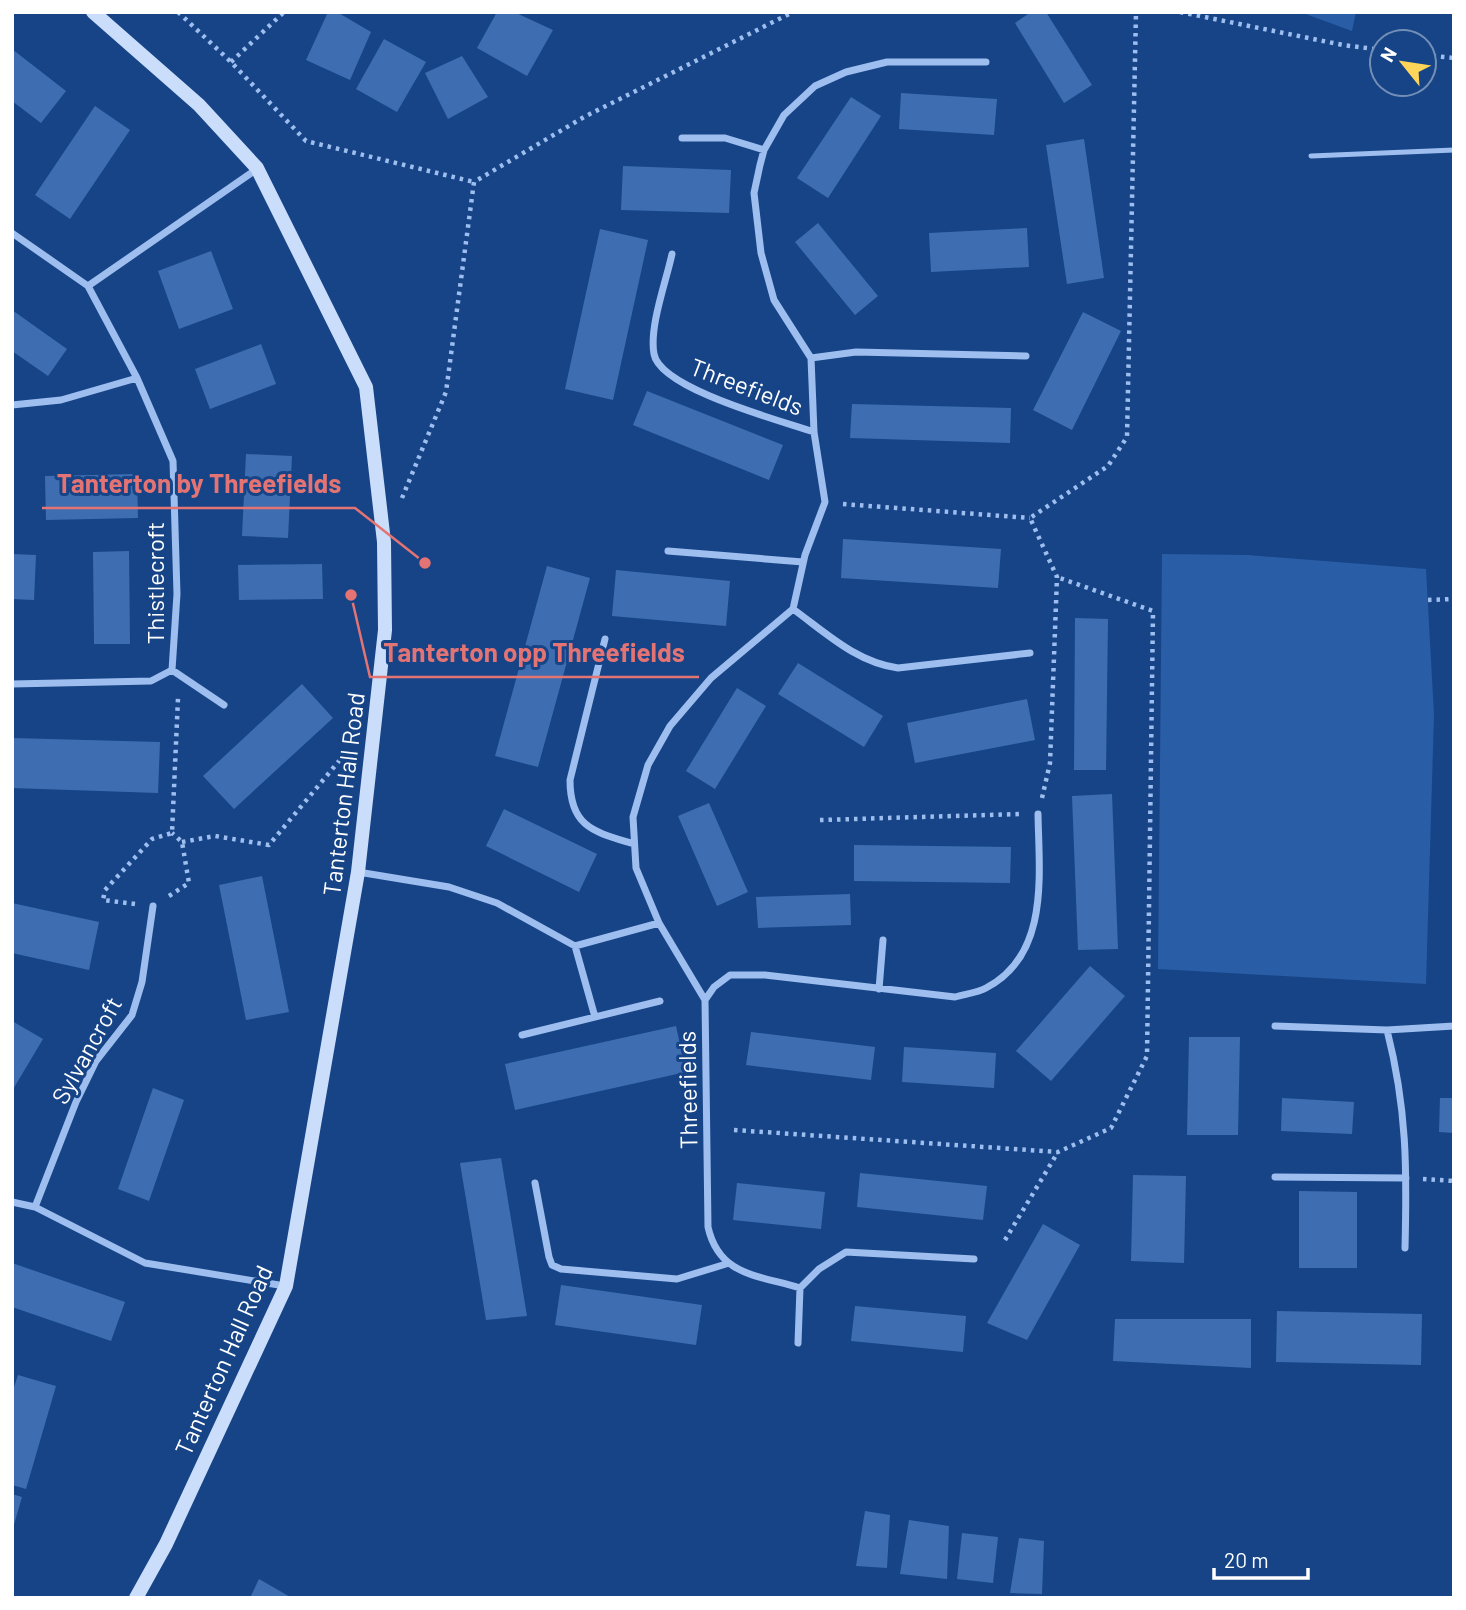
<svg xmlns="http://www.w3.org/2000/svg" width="1466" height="1610" viewBox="0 0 1466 1610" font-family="Barlow,sans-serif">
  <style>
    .green { fill: #295da6 }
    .building { fill: #3e6eb1 }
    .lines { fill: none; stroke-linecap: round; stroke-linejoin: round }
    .path { stroke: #9dbeee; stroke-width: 4.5; stroke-dasharray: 3.5 5; stroke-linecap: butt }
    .lane { stroke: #9dbeee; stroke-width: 5 }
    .street { stroke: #9dbeee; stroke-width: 7 }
    .secondary { stroke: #caddfa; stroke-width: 14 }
    .labels { text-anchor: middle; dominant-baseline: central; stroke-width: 6; stroke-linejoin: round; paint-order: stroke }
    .street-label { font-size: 24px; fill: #fff; stroke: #164487 }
    .leader { fill: none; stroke: #e47373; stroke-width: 2.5 }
    .callout-dot { fill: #e47373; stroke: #164487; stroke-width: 2.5 }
    .callout-label { font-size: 26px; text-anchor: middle; font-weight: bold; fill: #e47373; stroke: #164487; stroke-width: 6; stroke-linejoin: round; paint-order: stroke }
  </style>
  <rect width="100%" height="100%" fill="#164487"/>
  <path class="green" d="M 1300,12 L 1356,12 L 1352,31 Z
    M 1162,554 L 1248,555 L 1426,569 L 1434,715 L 1426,984 L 1158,969 Z"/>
  <path class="building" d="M 328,12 L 337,12 L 371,32 L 350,80 L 306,60 Z
    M 497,12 L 514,12 L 553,30 L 527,76 L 477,48 Z
    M 1031,12 L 1046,12 L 1092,85 L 1064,103 L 1015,23 Z
    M 384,39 L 426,62 L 397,112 L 356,89 Z
    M 12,49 L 66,91 L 41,123 L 12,101 Z
    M 462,56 L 488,97 L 448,119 L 425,73 Z
    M 901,93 L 997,99 L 994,135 L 899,129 Z
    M 851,97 L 881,116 L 828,198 L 797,178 Z
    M 95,106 L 130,130 L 70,219 L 35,195 Z
    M 1084,139 L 1104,278 L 1067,284 L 1046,145 Z
    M 623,166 L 731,170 L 729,213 L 621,210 Z
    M 818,223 L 878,296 L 855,315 L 795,242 Z
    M 1027,228 L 1029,267 L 931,272 L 929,233 Z
    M 600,229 L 648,240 L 613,400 L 565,389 Z
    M 211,251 L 233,309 L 179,329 L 158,271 Z
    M 12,310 L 67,349 L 48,376 L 12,351 Z
    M 1083,312 L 1121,331 L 1072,430 L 1033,410 Z
    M 261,344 L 276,384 L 210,409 L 195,369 Z
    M 647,391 L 783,445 L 769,480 L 633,425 Z
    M 852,404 L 1011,408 L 1010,443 L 850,438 Z
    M 246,454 L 292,456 L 288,538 L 242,536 Z
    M 137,474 L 138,518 L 46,520 L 45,476 Z
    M 843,539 L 1001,549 L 998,588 L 841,578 Z
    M 129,551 L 130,644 L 94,644 L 93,552 Z
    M 12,554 L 36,555 L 34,600 L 12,599 Z
    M 322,564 L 323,599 L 239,600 L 238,565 Z
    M 547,566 L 590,578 L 538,767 L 495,756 Z
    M 616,570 L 730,581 L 726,626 L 612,616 Z
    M 1075,618 L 1108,619 L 1106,770 L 1074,770 Z
    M 798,663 L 883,716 L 864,747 L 778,694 Z
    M 302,684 L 333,718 L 234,809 L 203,776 Z
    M 737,688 L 766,706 L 715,789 L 686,771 Z
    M 1027,699 L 1035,740 L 915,763 L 907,723 Z
    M 12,738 L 160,742 L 158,793 L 12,788 Z
    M 1112,794 L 1118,949 L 1078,950 L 1072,796 Z
    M 709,803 L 748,892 L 717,906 L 678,816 Z
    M 504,809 L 597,854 L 579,892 L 486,846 Z
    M 854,845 L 1011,847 L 1010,883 L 854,881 Z
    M 262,876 L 289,1012 L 246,1020 L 219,885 Z
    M 850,894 L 851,925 L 758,928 L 756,897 Z
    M 12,903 L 99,922 L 89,970 L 12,953 Z
    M 1090,966 L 1125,996 L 1051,1081 L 1016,1051 Z
    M 12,1021 L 43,1039 L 12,1091 Z
    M 676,1026 L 686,1072 L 515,1110 L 505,1064 Z
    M 751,1032 L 875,1047 L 871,1080 L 746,1065 Z
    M 1189,1037 L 1240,1037 L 1238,1135 L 1187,1135 Z
    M 904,1047 L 996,1053 L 994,1088 L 902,1082 Z
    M 153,1088 L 184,1100 L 149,1201 L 118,1189 Z
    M 1282,1098 L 1354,1102 L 1352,1134 L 1281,1131 Z
    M 1440,1098 L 1454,1098 L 1454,1133 L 1439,1132 Z
    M 501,1158 L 527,1316 L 486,1320 L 460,1163 Z
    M 860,1173 L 987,1186 L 983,1220 L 857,1207 Z
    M 1133,1175 L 1186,1176 L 1184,1263 L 1131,1261 Z
    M 737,1183 L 825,1192 L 821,1229 L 733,1220 Z
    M 1299,1191 L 1357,1192 L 1357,1268 L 1299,1268 Z
    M 1043,1224 L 1080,1245 L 1027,1340 L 987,1323 Z
    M 12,1263 L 125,1302 L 111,1341 L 12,1307 Z
    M 561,1285 L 702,1305 L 696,1345 L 555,1325 Z
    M 855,1306 L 966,1316 L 963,1352 L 851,1341 Z
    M 1277,1311 L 1422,1314 L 1421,1365 L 1276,1362 Z
    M 1115,1319 L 1251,1319 L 1251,1368 L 1113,1361 Z
    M 18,1375 L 56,1386 L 26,1489 L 12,1485 L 12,1393 Z
    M 12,1494 L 22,1497 L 13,1528 L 12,1528 Z
    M 865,1511 L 890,1515 L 887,1568 L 856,1566 Z
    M 909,1520 L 949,1526 L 947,1579 L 900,1574 Z
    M 962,1533 L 998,1537 L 993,1583 L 957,1579 Z
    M 1019,1538 L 1044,1541 L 1042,1594 L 1010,1593 Z
    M 259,1579 L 292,1598 L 250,1598 Z"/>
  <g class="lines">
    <path class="path" d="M 178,12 L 231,62 L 306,141 L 474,182
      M 1180,12 L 1343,45 L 1382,50
      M 1424,55 L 1454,58
      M 231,62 L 284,12
      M 402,498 L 446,392 L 474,182 L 584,117 L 793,12
      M 843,504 L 1030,518
      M 1428,600 L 1454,599
      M 1042,798 L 1050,763 L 1057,577 L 1030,518 L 1108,466 L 1127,437 L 1136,12
      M 820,820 L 1021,814
      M 182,842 L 215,836 L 269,845 L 339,761 L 350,762
      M 169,896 L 189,883 L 182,842 L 172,833
      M 135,904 L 103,900 L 105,890 L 152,839 L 172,833 L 178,698
      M 734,1130 L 1058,1152 L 1111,1128 L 1147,1056 L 1153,611 L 1057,577
      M 1423,1179 L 1454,1181
      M 1005,1240 L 1058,1152"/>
    <path class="lane" d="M 1311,156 L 1454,150"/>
    <path class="street" d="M 682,138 L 725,138 L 764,150
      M 12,233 L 88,286 L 137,378 L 173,461 L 177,594 L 172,670 L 151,681 L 12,684
      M 672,254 C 666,282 649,327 654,354 C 660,389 782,421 814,432
      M 88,286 L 257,169
      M 811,358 L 856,352 L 1026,356
      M 12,405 L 61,400 L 137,378
      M 668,551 L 803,562
      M 793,609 C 826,633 856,662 898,668 L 1030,653
      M 605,639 L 570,780 C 570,828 595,832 634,844
      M 172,670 L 224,705
      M 358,872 L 449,887 L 497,903 L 575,946 L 659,923
      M 575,946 L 595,1017
      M 879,989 L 883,940
      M 705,1000 L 714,987 L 730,975 L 765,975 L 955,997 C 965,994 977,993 986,988 C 1050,955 1039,874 1038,814
      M 1275,1026 L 1387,1030 L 1454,1026
      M 1387,1030 C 1407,1109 1407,1168 1405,1248
      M 522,1035 L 660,1001
      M 1275,1177 L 1406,1178
      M 535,1183 L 549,1257 L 552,1265 L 561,1269 L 677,1279 L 726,1264
      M 12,1202 L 35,1207 L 145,1263 L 285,1286
      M 35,1207 L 76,1102 L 96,1061 L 132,1015 L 142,982 L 153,906
      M 974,1259 L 846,1252 L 819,1269 L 800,1288 C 758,1275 719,1276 708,1227 L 705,1000 L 659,923 L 636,868 L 633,817 L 648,765 L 670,726 L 711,678 L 793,609 L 805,555 L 825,502 L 814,432 L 811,358 L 774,300 L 761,253 L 754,193 L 760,165 L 764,150 L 784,115 L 815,86 L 846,72 L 887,62 L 986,62
      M 798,1343 L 800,1288"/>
    <path class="secondary" d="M 93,12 L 199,105 L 257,168 L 366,387 L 384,542 L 385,630 L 358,872 L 286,1286 L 166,1544 L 136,1598"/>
  </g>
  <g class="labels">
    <g class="street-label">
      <text transform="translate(747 386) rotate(21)">Threefields</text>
      <text transform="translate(154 583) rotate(-90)">Thistlecroft</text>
      <text transform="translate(343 794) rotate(-83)">Tanterton Hall Road</text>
      <text transform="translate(86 1050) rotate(-61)">Sylvancroft</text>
      <text transform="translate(687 1090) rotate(-91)">Threefields</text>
      <text transform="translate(223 1360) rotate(-66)">Tanterton Hall Road</text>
    </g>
  </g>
  <path class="leader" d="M425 563L355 508H42M351 595L370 677H699"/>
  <g class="callout-dot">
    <circle cx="425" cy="563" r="7"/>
    <circle cx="351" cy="595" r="7"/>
  </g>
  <g class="callout-label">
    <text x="199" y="493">Tanterton by Threefields</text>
    <text x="534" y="662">Tanterton opp Threefields</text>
  </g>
  <rect width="1466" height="1610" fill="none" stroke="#ffffff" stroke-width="28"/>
  <g transform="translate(1403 63) rotate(300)"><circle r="33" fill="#164487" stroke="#738fb7" stroke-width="2"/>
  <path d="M0-5L12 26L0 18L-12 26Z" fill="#ffd559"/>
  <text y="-10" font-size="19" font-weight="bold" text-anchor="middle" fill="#ffffff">N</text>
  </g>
  <path d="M1214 1568v10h94v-10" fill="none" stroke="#ffffff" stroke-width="3.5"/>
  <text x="1224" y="1568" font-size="21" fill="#ffffff" stroke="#164487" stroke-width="5" paint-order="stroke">20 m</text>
</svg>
